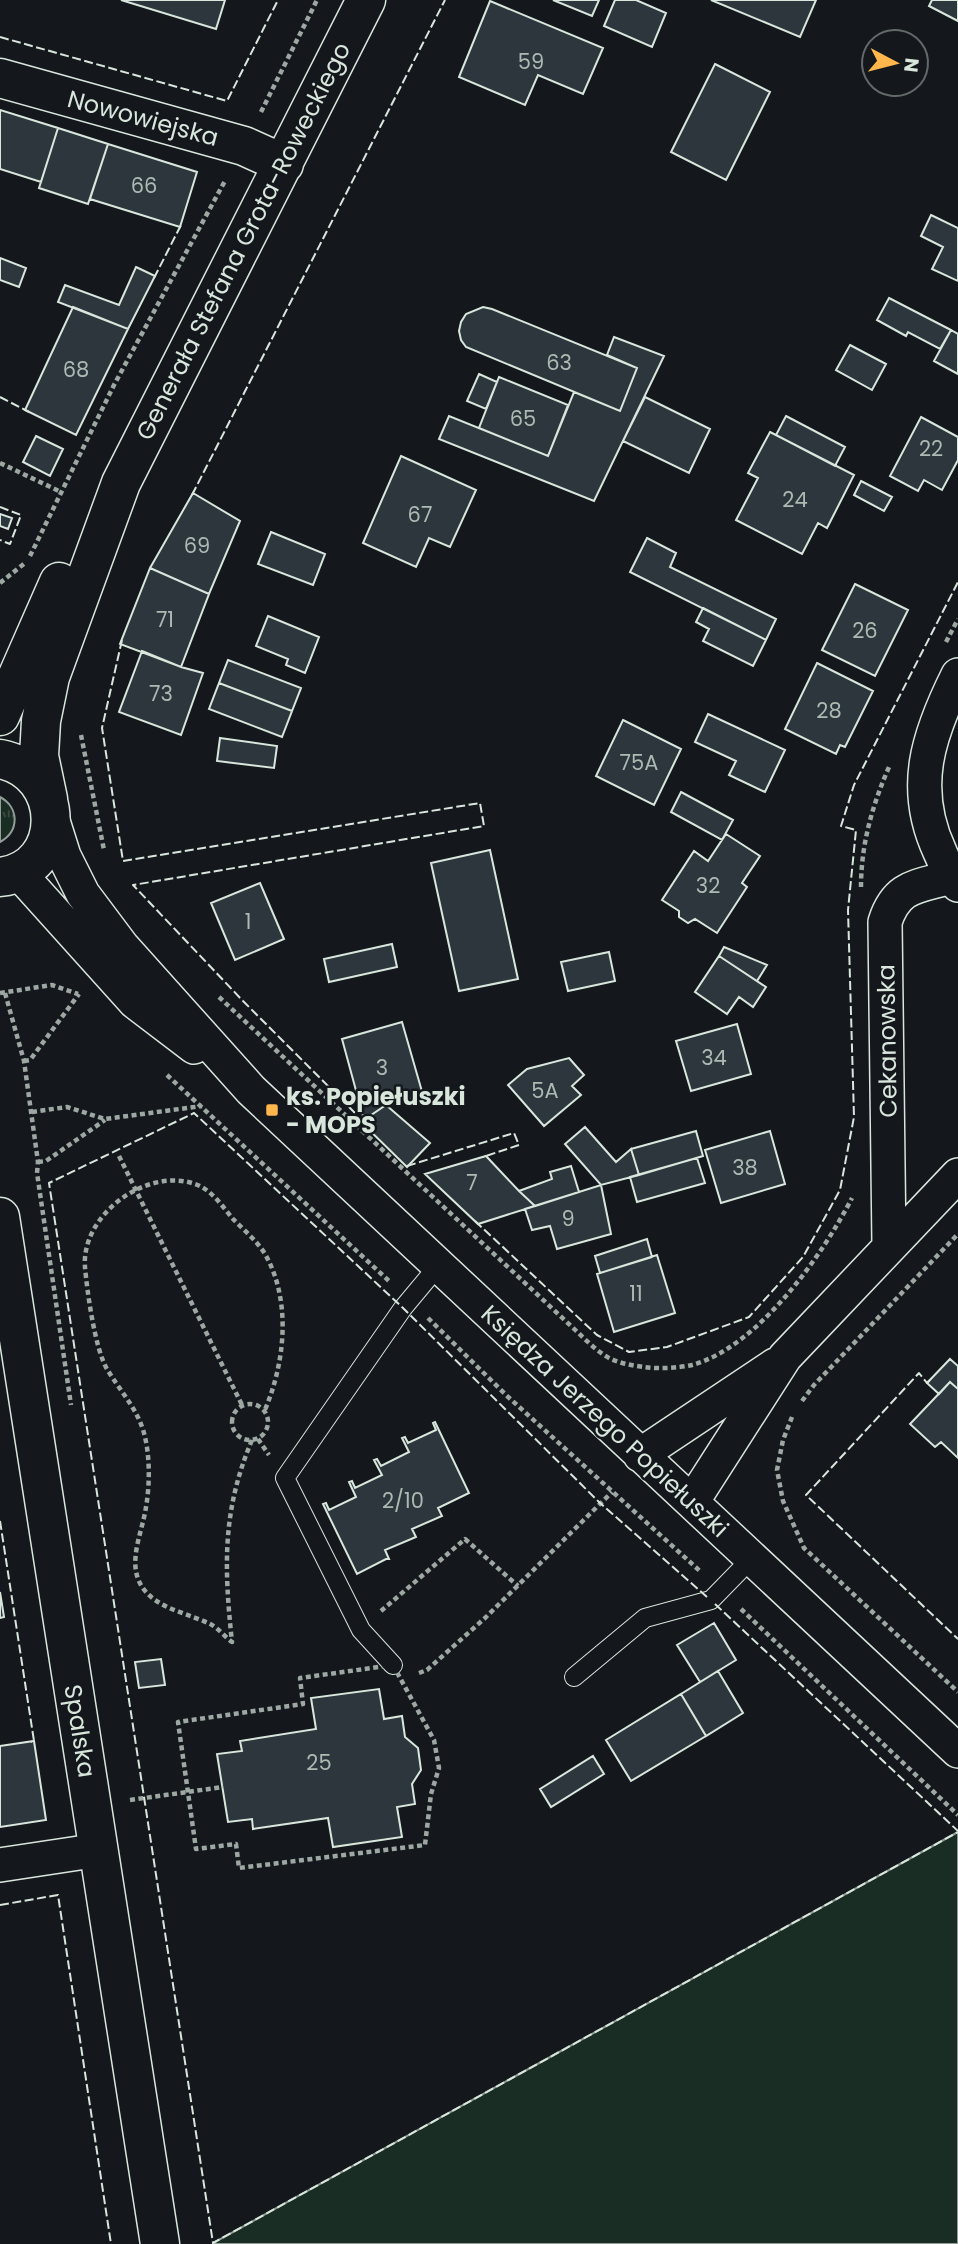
<svg xmlns="http://www.w3.org/2000/svg" width="958" height="2244" viewBox="0 0 958 2244" font-family="Poppins,sans-serif">
  <style>
    .grass { fill: url(#grass-tufts); stroke: #939e99; stroke-width: 2 }
    .pitch { fill: #1a2d24; stroke: #939e99; stroke-width: 2 }
    .building { fill: #2c363c; stroke: #d8e6dc; stroke-width: 2 }
    .lines { fill: none; stroke-linecap: round; stroke-linejoin: round }
    .lane-casing { stroke: #d8e6dc; stroke-width: 20 }
    .street-casing { stroke: #d8e6dc; stroke-width: 36 }
    .secondary-casing { stroke: #d8e6dc; stroke-width: 41 }
    .path { stroke: #9da8a2; stroke-width: 4.5; stroke-dasharray: 5 3.5; stroke-linecap: butt }
    .lane { stroke: #14181c; stroke-width: 18 }
    .street { stroke: #14181c; stroke-width: 33 }
    .secondary { stroke: #14181c; stroke-width: 38 }
    .fence { stroke: #d8e6dc; stroke-width: 2; stroke-dasharray: 9 3.5; stroke-linecap: butt }
    .poi-dot { fill: #ffb74d; stroke: #14181c; stroke-width: 2.5 }
    .labels { text-anchor: middle; dominant-baseline: central; stroke-width: 5; stroke-linejoin: round; paint-order: stroke }
    .number-label { font-size: 21px; fill: #adbab4 }
    .street-label { font-size: 24px; fill: #d8e6dc; stroke: #14181c }
    .poi-label { font-size: 24px; font-weight: bold; fill: #d8e6dc; stroke: #14181c; text-anchor: start }
  </style>
  <defs>
    <pattern id="grass-tufts" width="24" height="20" patternUnits="userSpaceOnUse" patternTransform="scale(1.75)"><rect width="24" height="20" fill="#1a2d24"/><path d="M3 7l-1-3M5 7V3M7 7l1-3M15 17l-1-3M17 17v-4M19 17l1-3" fill="none" stroke="#3b4b43"/></pattern>
  </defs>
  <rect width="100%" height="100%" fill="#14181c"/>
  <path class="grass" d="M 0,797 C 19,807 20,831 0,842 Z"/>
  <path class="pitch" d="M 958,1832 L 958,2244 L 213,2244 L 213,2243 Z"/>
  <path class="building" d="M 121,0 L 225,0 L 216,29 Z
    M 553,0 L 599,0 L 592,16 Z
    M 615,0 L 636,0 L 666,13 L 652,47 L 604,26 Z
    M 711,0 L 816,0 L 800,37 Z
    M 932,0 L 958,0 L 958,21 L 929,6 Z
    M 490,1 L 603,48 L 583,94 L 538,75 L 525,105 L 459,77 Z
    M 715,64 L 770,92 L 726,180 L 671,152 Z
    M 0,110 L 58,128 L 41,182 L 0,169 Z
    M 58,128 L 108,144 L 88,204 L 39,188 Z
    M 108,144 L 197,172 L 180,227 L 90,199 Z
    M 931,215 L 958,228 L 958,281 L 932,269 L 943,247 L 921,236 Z
    M 0,258 L 26,268 L 19,287 L 0,280 Z
    M 136,267 L 155,276 L 128,329 L 58,302 L 65,285 L 119,305 Z
    M 889,298 L 951,330 L 940,349 L 908,332 L 906,336 L 877,320 Z
    M 73,307 L 128,329 L 76,435 L 25,410 Z
    M 483,307 L 492,309 L 637,368 L 620,411 L 466,347 L 461,340 L 459,331 L 461,322 L 466,314 Z
    M 951,330 L 958,334 L 958,374 L 934,361 Z
    M 614,337 L 664,356 L 594,501 L 439,439 L 449,416 L 548,456 L 574,392 L 620,411 L 637,368 L 607,355 Z
    M 850,345 L 886,364 L 872,390 L 836,370 Z
    M 479,374 L 497,382 L 486,409 L 467,401 Z
    M 499,377 L 568,405 L 548,456 L 479,428 Z
    M 645,397 L 710,429 L 689,473 L 623,441 Z
    M 786,416 L 845,447 L 835,466 L 776,435 Z
    M 921,417 L 958,437 L 958,460 L 942,490 L 924,480 L 918,491 L 890,476 Z
    M 770,432 L 854,475 L 827,528 L 818,523 L 802,554 L 736,520 L 758,478 L 748,473 Z
    M 36,436 L 63,449 L 50,476 L 23,462 Z
    M 401,456 L 476,490 L 450,547 L 429,538 L 416,567 L 363,543 Z
    M 861,481 L 892,497 L 884,511 L 854,495 Z
    M 193,493 L 240,521 L 209,594 L 150,568 Z
    M 0,514 L 12,518 L 8,529 L 0,526 Z
    M 271,532 L 325,554 L 313,585 L 258,564 Z
    M 647,538 L 676,553 L 670,567 L 776,619 L 766,640 L 630,572 Z
    M 150,568 L 209,594 L 181,667 L 120,644 Z
    M 855,584 L 908,610 L 875,676 L 822,650 Z
    M 703,608 L 766,640 L 753,666 L 703,641 L 709,629 L 696,622 Z
    M 268,616 L 319,637 L 305,673 L 286,665 L 288,659 L 256,646 Z
    M 142,651 L 181,667 L 203,673 L 181,735 L 119,712 Z
    M 228,660 L 301,688 L 292,711 L 219,683 Z
    M 817,663 L 873,691 L 845,747 L 840,745 L 836,754 L 785,729 Z
    M 219,683 L 292,711 L 282,737 L 209,709 Z
    M 708,714 L 785,750 L 765,792 L 729,775 L 736,761 L 695,742 Z
    M 623,720 L 681,749 L 654,805 L 596,776 Z
    M 220,738 L 277,746 L 274,768 L 217,761 Z
    M 681,792 L 733,820 L 722,840 L 671,812 Z
    M 726,834 L 760,856 L 742,883 L 747,887 L 717,933 L 695,919 L 688,923 L 679,917 L 679,911 L 662,900 L 694,851 L 708,861 Z
    M 490,850 L 518,979 L 459,991 L 431,863 Z
    M 260,883 L 284,939 L 235,960 L 211,903 Z
    M 392,944 L 397,967 L 329,982 L 324,959 Z
    M 724,947 L 767,965 L 757,981 L 719,956 Z
    M 609,952 L 615,981 L 568,991 L 561,962 Z
    M 719,956 L 766,987 L 753,1007 L 739,997 L 727,1014 L 695,992 Z
    M 402,1022 L 423,1095 L 386,1105 L 364,1120 L 342,1039 Z
    M 737,1024 L 751,1074 L 691,1091 L 676,1041 Z
    M 569,1058 L 584,1075 L 572,1086 L 581,1095 L 544,1126 L 508,1085 L 527,1069 Z
    M 386,1105 L 430,1143 L 407,1167 L 361,1122 Z
    M 585,1127 L 616,1162 L 631,1149 L 639,1175 L 601,1185 L 565,1144 Z
    M 696,1131 L 703,1156 L 639,1175 L 631,1149 Z
    M 770,1131 L 785,1184 L 721,1203 L 705,1150 Z
    M 486,1156 L 519,1191 L 535,1206 L 478,1224 L 425,1174 Z
    M 697,1158 L 705,1183 L 637,1202 L 630,1177 Z
    M 571,1166 L 579,1192 L 535,1206 L 519,1191 L 552,1179 L 550,1172 Z
    M 601,1185 L 611,1234 L 557,1249 L 550,1226 L 532,1230 L 525,1209 Z
    M 647,1239 L 652,1257 L 600,1273 L 595,1256 Z
    M 657,1255 L 675,1313 L 614,1332 L 597,1274 Z
    M 950,1359 L 958,1366 L 958,1389 L 950,1382 L 939,1394 L 927,1383 Z
    M 950,1382 L 958,1389 L 958,1458 L 941,1442 L 935,1447 L 910,1424 Z
    M 435,1422 L 469,1493 L 438,1508 L 442,1516 L 412,1529 L 416,1537 L 385,1550 L 389,1559 L 386,1559 L 357,1574 L 323,1504 L 326,1503 L 329,1510 L 356,1497 L 349,1482 L 352,1481 L 355,1488 L 382,1475 L 374,1460 L 377,1459 L 381,1466 L 409,1452 L 402,1438 L 405,1437 L 408,1443 L 436,1430 L 433,1423 Z
    M 0,1592 L 4,1617 L 0,1618 Z
    M 714,1623 L 736,1660 L 700,1682 L 677,1645 Z
    M 161,1659 L 165,1685 L 139,1688 L 135,1662 Z
    M 718,1671 L 743,1713 L 706,1736 L 681,1694 Z
    M 379,1689 L 384,1719 L 402,1716 L 405,1737 L 418,1748 L 421,1770 L 412,1784 L 415,1804 L 397,1807 L 402,1837 L 333,1847 L 328,1818 L 253,1829 L 252,1819 L 228,1822 L 217,1754 L 242,1751 L 240,1741 L 316,1729 L 311,1698 Z
    M 681,1694 L 706,1736 L 631,1781 L 606,1740 Z
    M 34,1741 L 46,1820 L 0,1827 L 0,1746 Z
    M 593,1756 L 604,1774 L 551,1807 L 540,1789 Z"/>
  <g class="lines">
    <defs>
      <path id="lane" d="M 393,1665 L 361,1630 L 285,1478 L 403,1308 L 438,1266
        M 574,1677 L 645,1618 L 711,1600 L 752,1558"/>
      <path id="street" d="M 958,675 C 928,735 910,788 940,852 C 945,864 950,875 958,885
        M 52,818 L 64,856 L 83,894 L 122,946 L 251,1090 L 958,1751
        M 18,872 L 135,1002 L 194,1047
        M 889,1246 L 885,922 C 897,885 917,887 951,877
        M 640,1455 L 775,1365
        M 692,1502 L 785,1357 L 958,1175
        M 0,1865 L 99,1850"/>
      <path id="secondary" d="M 0,78 L 244,146 L 284,164
        M 0,716 L 59,582
        M 0,759 C 67,772 68,869 0,877
        M 48,799 L 39,756 L 41,721 L 50,677 L 121,483 L 366,0
        M 0,1217 L 160,2244"/>
    </defs>
    <use href="#lane" class="lane-casing"/>
    <use href="#street" class="street-casing"/>
    <use href="#secondary" class="secondary-casing"/>
    <path class="path" d="M 261,112 L 317,0
      M 0,463 L 61,492
      M 30,556 L 114,385 L 226,179
      M 0,583 L 25,563
      M 946,642 L 958,619
      M 81,735 L 104,850
      M 861,887 C 861,845 872,806 889,767
      M 0,993 L 52,985 L 78,994
      M 5,993 L 24,1061 L 38,1162 L 37,1173 L 71,1405
      M 219,997 L 571,1326 C 582,1336 592,1347 604,1355 C 616,1363 630,1365 644,1367 C 659,1369 678,1368 692,1365 C 758,1347 822,1256 852,1198
      M 24,1061 L 30,1060 L 79,994
      M 167,1075 L 389,1281
      M 32,1112 L 67,1107 L 105,1119 L 202,1106
      M 119,1156 L 242,1405
      M 38,1162 L 46,1161 L 105,1120
      M 428,1318 L 506,1395 L 701,1572
      M 802,1401 L 814,1385 L 958,1234
      M232 1422a18 18 0 1 1 36 0a18 18 0 1 1-36 0Z
      M 792,1417 L 783,1440 L 777,1470 L 783,1501 L 804,1548 L 958,1692
      M 258,1439 L 269,1455
      M 252,1440 C 222,1511 224,1567 232,1642 C 225,1637 219,1629 212,1625 C 191,1614 162,1610 146,1592 C 124,1567 142,1535 146,1507 C 150,1484 150,1455 144,1433 C 137,1408 120,1391 107,1369 C 95,1349 87,1291 85,1267 C 81,1215 146,1167 195,1184 C 211,1189 223,1207 233,1219 C 244,1230 257,1241 265,1254 C 292,1301 285,1364 264,1412
      M 741,1609 L 958,1815
      M 381,1611 L 465,1539 L 518,1586
      M 393,1665 L 434,1740 L 439,1768 L 431,1794 L 425,1845 L 239,1868 L 236,1844 L 196,1849 L 178,1722 L 303,1704 L 300,1678 Z
      M 419,1673 L 427,1670 L 485,1618 L 612,1492
      M 130,1800 L 223,1787"/>
    <use href="#lane" class="lane"/>
    <use href="#street" class="street"/>
    <use href="#secondary" class="secondary"/>
    <path class="fence" d="M 0,37 L 227,101 L 278,0
      M 154,278 L 181,225
      M 0,397 L 29,412
      M 192,495 L 445,0
      M 0,507 L 21,515 L 10,544 L 0,540
      M 122,640 L 102,728 L 123,861 L 480,803 L 484,826 L 133,885 L 243,1001 L 363,1121
      M 407,1166 L 514,1133 L 519,1145 L 483,1157
      M 475,1221 L 597,1335 L 629,1352 L 667,1347 L 749,1317 L 803,1257 L 840,1190 L 854,1117 L 848,910 L 856,830 L 841,826 L 854,785 L 958,582
      M 930,1380 L 927,1383 L 919,1373 L 806,1495 L 958,1639
      M 0,1521 L 34,1741 L 31,1742
      M 707,1597 L 600,1503 L 403,1308 L 194,1113 L 49,1183 L 213,2243 L 958,1832
      M 715,1604 L 958,1831
      M 0,1905 L 58,1895 L 111,2244"/>
  </g>
  <rect class="poi-dot" x="265" y="1103" width="14" height="14" rx="3.5"/>
  <g class="labels">
    <g class="number-label">
      <text x="531" y="61">59</text>
      <text x="144" y="185">66</text>
      <text x="559" y="362">63</text>
      <text x="76" y="369">68</text>
      <text x="523" y="418">65</text>
      <text x="931" y="448">22</text>
      <text x="795" y="499">24</text>
      <text x="420" y="514">67</text>
      <text x="197" y="545">69</text>
      <text x="165" y="619">71</text>
      <text x="865" y="630">26</text>
      <text x="161" y="693">73</text>
      <text x="829" y="710">28</text>
      <text x="639" y="762">75A</text>
      <text x="708" y="885">32</text>
      <text x="248" y="921">1</text>
      <text x="714" y="1057">34</text>
      <text x="382" y="1067">3</text>
      <text x="545" y="1090">5A</text>
      <text x="745" y="1167">38</text>
      <text x="472" y="1182">7</text>
      <text x="568" y="1218">9</text>
      <text x="636" y="1293">11</text>
      <text x="403" y="1500">2/10</text>
      <text x="319" y="1762">25</text>
    </g>
    <g class="street-label">
      <text transform="translate(143 118) rotate(15)">Nowowiejska</text>
      <text transform="translate(243 241) rotate(-63)">Generała Stefana Grota-Roweckiego</text>
      <text transform="translate(887 1041) rotate(-91)">Cekanowska</text>
      <text transform="translate(605 1421) rotate(43)">Księdza Jerzego Popiełuszki</text>
      <text transform="translate(80 1731) rotate(81)">Spalska</text>
    </g>
    <g class="poi-label">
      <text x="286" y="1096">ks. Popiełuszki<tspan x="286" dy="28">- MOPS</tspan></text>
    </g>
  </g>
  <g transform="translate(895 63) rotate(97)"><circle r="33" fill="#14181c" stroke="#626a69" stroke-width="2"/>
  <path d="M0-5L12 26L0 18L-12 26Z" fill="#ffb74d"/>
  <text y="-10" font-size="19" font-weight="bold" text-anchor="middle" fill="#d8e6dc">N</text>
  </g>
</svg>
